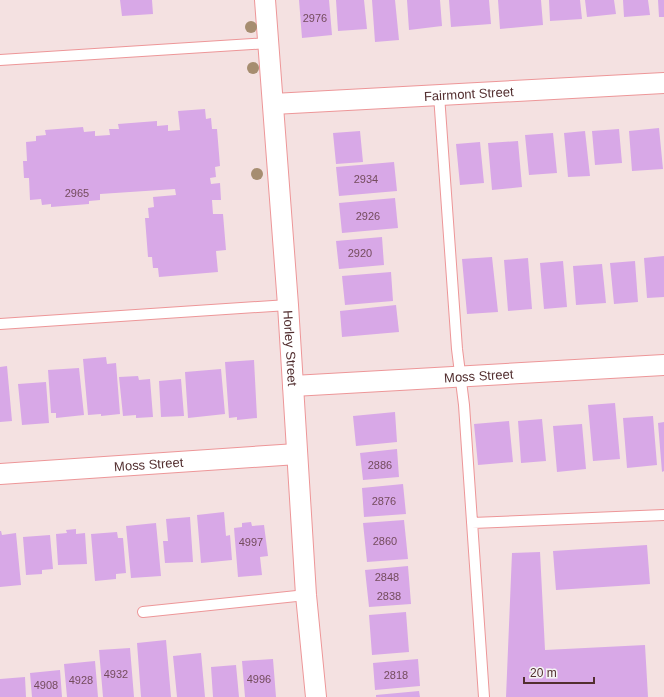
<svg xmlns="http://www.w3.org/2000/svg" width="664" height="697" viewBox="0 0 664 697" font-family="Helvetica,sans-serif">
  <style>
    .building { fill: #d8a8e7 }
    .lines { fill: none; stroke-linecap: round; stroke-linejoin: round }
    .lane-casing { stroke: #ed9698; stroke-width: 12 }
    .street-casing { stroke: #ed9698; stroke-width: 22 }
    .lane { stroke: #fff; stroke-width: 10 }
    .street { stroke: #fff; stroke-width: 20 }
    .tree { fill: #a68d70 }
    .labels { text-anchor: middle; dominant-baseline: central; stroke-width: 3; stroke-linejoin: round; paint-order: stroke }
    .number-label { font-size: 11px; fill: #744c5d }
    .street-label { font-size: 13px; fill: #522e2f; stroke: #f4f4f4 }
  </style>
  <rect width="100%" height="100%" fill="#f4e1e1"/>
  <path class="building" d="M 120,0 L 152,0 L 153,14 L 122,16 Z
    M 299,0 L 329,0 L 332,35 L 302,38 Z
    M 336,0 L 364,0 L 367,29 L 338,31 Z
    M 372,0 L 395,0 L 399,40 L 375,42 Z
    M 407,0 L 440,0 L 442,26 L 409,30 Z
    M 449,0 L 489,0 L 491,24 L 451,27 Z
    M 498,0 L 541,0 L 543,25 L 500,29 Z
    M 549,0 L 580,0 L 582,19 L 550,21 Z
    M 585,0 L 614,0 L 616,14 L 587,17 Z
    M 623,0 L 648,0 L 650,15 L 624,17 Z
    M 658,0 L 664,0 L 664,17 L 659,17 Z
    M 205,109 L 206,119 L 211,118 L 212,129 L 217,129 L 220,166 L 215,167 L 216,177 L 210,178 L 211,184 L 220,183 L 221,200 L 212,200 L 213,214 L 223,214 L 226,250 L 216,251 L 218,272 L 159,277 L 158,268 L 153,268 L 152,257 L 148,257 L 145,218 L 149,218 L 148,208 L 154,207 L 153,197 L 176,195 L 175,189 L 100,194 L 100,200 L 89,201 L 89,204 L 51,207 L 51,204 L 42,205 L 41,199 L 30,200 L 29,178 L 24,178 L 23,161 L 27,161 L 26,142 L 36,141 L 36,136 L 46,135 L 45,130 L 83,127 L 84,132 L 95,131 L 95,136 L 110,135 L 109,129 L 119,129 L 118,124 L 157,121 L 157,126 L 168,125 L 168,131 L 180,130 L 178,111 Z
    M 659,128 L 663,169 L 632,171 L 629,131 Z
    M 619,129 L 622,163 L 595,165 L 592,131 Z
    M 360,131 L 363,162 L 336,164 L 333,133 Z
    M 585,131 L 590,176 L 568,177 L 564,133 Z
    M 553,133 L 557,173 L 529,175 L 525,135 Z
    M 518,141 L 522,187 L 492,190 L 488,143 Z
    M 480,142 L 484,183 L 460,185 L 456,144 Z
    M 394,162 L 397,191 L 339,196 L 336,167 Z
    M 395,198 L 398,228 L 342,233 L 339,203 Z
    M 382,237 L 384,265 L 339,269 L 336,241 Z
    M 664,256 L 664,297 L 647,298 L 644,258 Z
    M 492,257 L 498,312 L 467,314 L 462,259 Z
    M 528,258 L 532,309 L 508,311 L 504,260 Z
    M 563,261 L 567,307 L 544,309 L 540,263 Z
    M 635,261 L 638,302 L 614,304 L 610,263 Z
    M 602,264 L 606,303 L 576,305 L 573,266 Z
    M 391,272 L 393,301 L 345,305 L 342,276 Z
    M 396,305 L 399,332 L 342,337 L 340,311 Z
    M 106,357 L 107,364 L 116,363 L 120,414 L 101,416 L 101,414 L 88,415 L 83,359 Z
    M 254,360 L 257,418 L 237,420 L 237,417 L 229,418 L 225,362 Z
    M 7,366 L 12,421 L 0,422 L 0,367 Z
    M 79,368 L 84,415 L 56,418 L 56,413 L 51,413 L 48,370 Z
    M 221,369 L 225,414 L 188,418 L 185,372 Z
    M 138,376 L 139,380 L 150,379 L 153,417 L 136,418 L 136,415 L 123,416 L 119,377 Z
    M 181,379 L 184,416 L 161,417 L 159,381 Z
    M 46,382 L 49,423 L 22,425 L 18,384 Z
    M 615,403 L 620,459 L 593,461 L 588,405 Z
    M 395,412 L 397,442 L 356,446 L 353,416 Z
    M 653,416 L 657,465 L 627,468 L 623,418 Z
    M 542,419 L 546,461 L 521,463 L 518,421 Z
    M 509,421 L 513,462 L 478,465 L 474,424 Z
    M 664,422 L 664,471 L 662,472 L 658,423 Z
    M 582,424 L 586,469 L 557,472 L 553,426 Z
    M 397,449 L 399,477 L 363,480 L 360,453 Z
    M 403,484 L 406,514 L 364,517 L 362,488 Z
    M 224,512 L 226,536 L 230,535 L 232,560 L 201,563 L 197,515 Z
    M 190,517 L 193,562 L 165,563 L 163,541 L 168,541 L 166,519 Z
    M 404,520 L 408,559 L 367,562 L 363,523 Z
    M 251,522 L 252,526 L 264,525 L 268,556 L 260,557 L 262,575 L 238,577 L 234,528 L 242,527 L 242,523 Z
    M 156,523 L 161,576 L 131,578 L 126,526 Z
    M 76,529 L 76,534 L 85,533 L 87,564 L 58,565 L 56,534 L 67,533 L 66,530 Z
    M 0,531 L 1,531 L 2,535 L 16,533 L 21,585 L 0,587 Z
    M 117,532 L 118,538 L 123,538 L 126,573 L 116,574 L 116,579 L 95,581 L 91,534 Z
    M 50,535 L 53,569 L 42,570 L 42,574 L 26,575 L 23,537 Z
    M 647,545 L 650,584 L 556,590 L 553,551 Z
    M 540,552 L 545,650 L 645,645 L 648,697 L 506,697 L 512,553 Z
    M 408,566 L 411,604 L 369,607 L 365,570 Z
    M 406,612 L 409,652 L 372,655 L 369,615 Z
    M 166,640 L 171,697 L 141,697 L 137,643 Z
    M 130,648 L 134,697 L 103,697 L 99,650 Z
    M 201,653 L 205,697 L 177,697 L 173,656 Z
    M 273,659 L 276,697 L 245,697 L 242,661 Z
    M 418,659 L 420,686 L 375,690 L 373,663 Z
    M 95,661 L 98,697 L 67,697 L 64,664 Z
    M 236,665 L 239,697 L 213,697 L 211,667 Z
    M 60,670 L 62,697 L 32,697 L 30,673 Z
    M 25,677 L 26,697 L 0,697 L 0,679 Z
    M 419,691 L 420,697 L 376,697 L 376,695 Z"/>
  <g class="lines">
    <defs>
      <path id="lane" d="M 0,60 L 268,43
        M 439,95 L 457,349 L 464,405 L 484,697
        M 0,324 L 288,305
        M 472,523 L 664,515
        M 143,612 L 306,595"/>
      <g id="street">
        <path id="s1" d="M 265,0 L 288,305 L 306,595 L 316,697"/>
        <path id="s2" d="M 273,104 L 664,83"/>
        <path id="s3" d="M 293,386 L 664,365"/>
        <path id="s4" d="M 0,474 L 297,454"/>
      </g>
    </defs>
    <use href="#lane" class="lane-casing"/>
    <use href="#street" class="street-casing"/>
    <use href="#lane" class="lane"/>
    <use href="#street" class="street"/>
  </g>
  <g class="tree">
    <circle cx="251" cy="27" r="6"/>
    <circle cx="253" cy="68" r="6"/>
    <circle cx="257" cy="174" r="6"/>
  </g>
  <g class="labels">
    <g class="number-label">
      <text x="315" y="18">2976</text>
      <text x="366" y="179">2934</text>
      <text x="77" y="193">2965</text>
      <text x="368" y="216">2926</text>
      <text x="360" y="253">2920</text>
      <text x="380" y="465">2886</text>
      <text x="384" y="501">2876</text>
      <text x="385" y="541">2860</text>
      <text x="251" y="542">4997</text>
      <text x="387" y="577">2848</text>
      <text x="389" y="596">2838</text>
      <text x="116" y="674">4932</text>
      <text x="396" y="675">2818</text>
      <text x="259" y="679">4996</text>
      <text x="81" y="680">4928</text>
      <text x="46" y="685">4908</text>
    </g>
    <g class="street-label">
      <text stroke="none"><textPath href="#s2" startOffset="196">Fairmont Street</textPath></text>
      <text stroke="none"><textPath href="#s1" startOffset="349">Horley Street</textPath></text>
      <text stroke="none"><textPath href="#s3" startOffset="186">Moss Street</textPath></text>
      <text stroke="none"><textPath href="#s4" startOffset="149">Moss Street</textPath></text>
    </g>
  </g>
  <path d="M524 677v6h70v-6" fill="none" stroke="#522e2f" stroke-width="2"/>
  <text x="530" y="677" font-size="12" fill="#522e2f" stroke="#f4f4f4" stroke-width="3" paint-order="stroke">20 m</text>
</svg>
